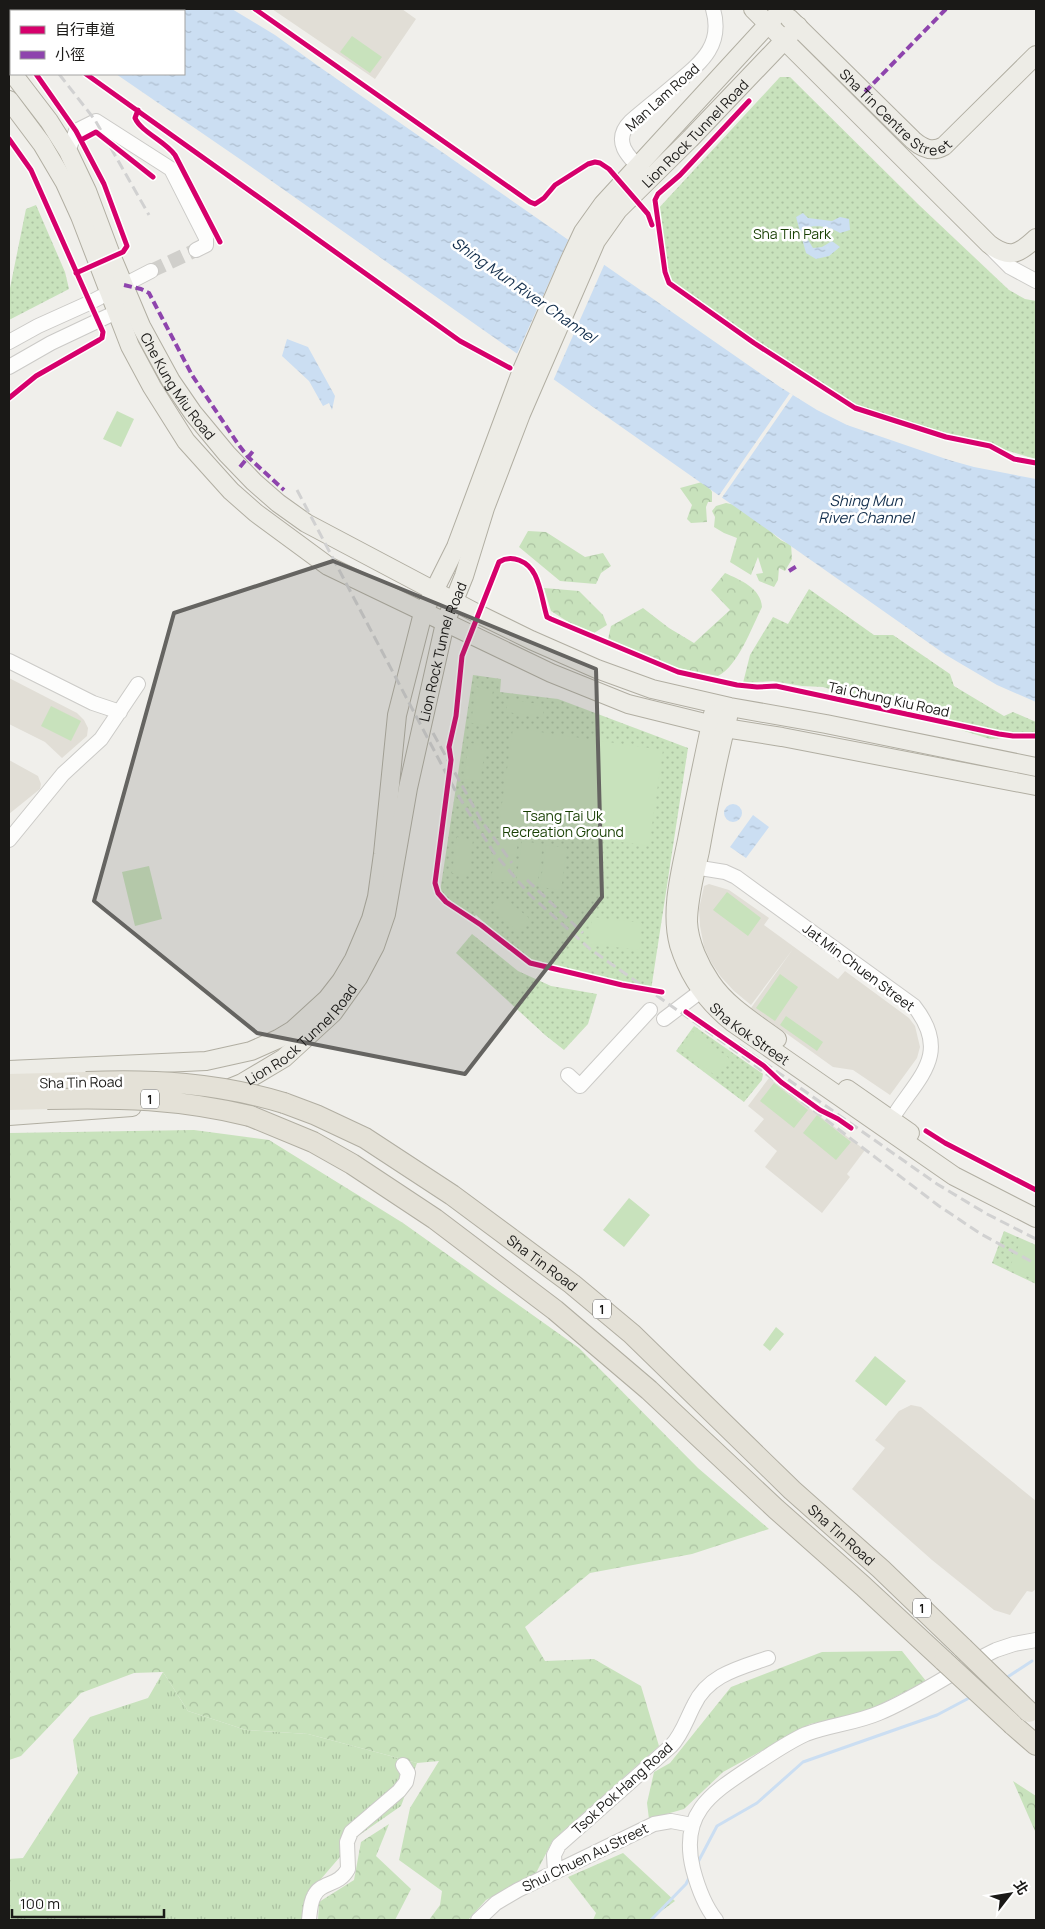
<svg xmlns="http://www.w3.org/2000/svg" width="1045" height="1929" viewBox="0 0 1045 1929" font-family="Manrope,'Noto Sans TC',sans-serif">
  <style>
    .built { fill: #e1ded6 }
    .grass { fill: url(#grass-tufts) }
    .forest { fill: url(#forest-crowns) }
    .park { fill: url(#park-dots) }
    .pitch { fill: #c8e2bc }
    .water { fill: url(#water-ripples) }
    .pier { fill: #f0efeb }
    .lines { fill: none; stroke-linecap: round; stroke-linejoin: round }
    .stream { stroke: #cbdef2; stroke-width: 3 }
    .minor-tunnel { stroke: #d0cfcb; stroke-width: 14; stroke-dasharray: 14 7; stroke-linecap: butt }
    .minor-casing { stroke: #cbcac7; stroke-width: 16 }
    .major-casing { stroke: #b1aea2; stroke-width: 20 }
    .highway-casing { stroke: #b1aea2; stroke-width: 22 }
    .minor { stroke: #fdfdfc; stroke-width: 14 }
    .major { stroke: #edece6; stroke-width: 18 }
    .highway { stroke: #e4e1d7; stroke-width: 20 }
    .rail { stroke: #d1d1d1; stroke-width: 3; stroke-dasharray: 10 5; stroke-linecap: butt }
    .highway-bridge-casing { stroke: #b1aea2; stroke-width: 22; stroke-linecap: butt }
    .highway-bridge { stroke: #e4e1d7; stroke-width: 20 }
    .quiet { stroke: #8e44ad; stroke-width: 4; stroke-dasharray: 8 4; stroke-linecap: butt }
    .cycleway-casing { stroke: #fff; stroke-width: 8 }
    .cycleway { stroke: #d6006c; stroke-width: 5 }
    .marked { fill: #656461; fill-opacity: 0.2; stroke: #656461; stroke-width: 4; stroke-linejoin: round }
    .labels { text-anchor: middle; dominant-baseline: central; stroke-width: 5; stroke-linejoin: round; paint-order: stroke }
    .shield { fill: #fff; stroke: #5f5e5d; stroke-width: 1 }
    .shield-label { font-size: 12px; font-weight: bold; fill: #1a1917 }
    .street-label { font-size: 14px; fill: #1a1917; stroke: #fff }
    .park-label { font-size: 14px; fill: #183f03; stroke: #fff }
    .water-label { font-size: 15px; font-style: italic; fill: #122e4c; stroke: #fff }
  </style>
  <defs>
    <pattern id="grass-tufts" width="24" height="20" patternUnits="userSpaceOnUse" patternTransform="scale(1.25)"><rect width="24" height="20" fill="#c8e2bc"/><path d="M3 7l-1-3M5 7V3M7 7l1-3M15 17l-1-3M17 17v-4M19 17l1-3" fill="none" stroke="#abc1a1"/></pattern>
    <pattern id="forest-crowns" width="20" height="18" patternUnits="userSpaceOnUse" patternTransform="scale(1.25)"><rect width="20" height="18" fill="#c8e2bc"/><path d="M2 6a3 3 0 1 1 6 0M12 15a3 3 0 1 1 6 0" fill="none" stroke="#abc1a1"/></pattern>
    <pattern id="park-dots" width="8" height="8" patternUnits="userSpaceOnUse" patternTransform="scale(1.25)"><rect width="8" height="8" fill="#c8e2bc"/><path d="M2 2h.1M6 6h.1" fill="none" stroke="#abc1a1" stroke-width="1.8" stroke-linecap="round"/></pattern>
    <pattern id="water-ripples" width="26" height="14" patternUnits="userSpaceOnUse" patternTransform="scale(1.25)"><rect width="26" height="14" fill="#cbdef2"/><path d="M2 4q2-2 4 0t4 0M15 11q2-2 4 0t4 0" fill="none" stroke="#aebecf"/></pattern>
  </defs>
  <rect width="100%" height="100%" fill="#f0efeb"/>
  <path class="built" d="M 272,9 L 402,9 L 416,19 L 375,79 Z
    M 9,678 L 77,713 L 84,720 L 88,728 L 87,736 L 62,758 L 45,742 L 9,724 Z
    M 9,760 L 38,776 L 41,784 L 40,789 L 9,814 Z
    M 709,884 L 729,890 L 769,918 L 764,925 L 838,979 L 845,971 L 909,1018 L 915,1026 L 920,1047 L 917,1058 L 890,1095 L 853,1070 L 833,1067 L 751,1008 L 793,949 L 751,1005 L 734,991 L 721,977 L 711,962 L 704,947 L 700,926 L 699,909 L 704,886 Z
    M 769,1078 L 865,1150 L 847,1174 L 850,1177 L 822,1213 L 765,1167 L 777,1151 L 754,1131 L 764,1119 L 748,1106 Z
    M 911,1405 L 921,1407 L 1036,1501 L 1036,1589 L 1032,1592 L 1027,1591 L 1010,1615 L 994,1610 L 932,1560 L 852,1489 L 885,1448 L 875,1440 L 899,1411 Z"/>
  <path class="grass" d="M 163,1672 L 188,1711 L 246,1730 L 308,1734 L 417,1763 L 401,1806 L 358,1836 L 308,1894 L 305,1920 L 9,1920 L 9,1859 L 23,1858 L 78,1773 L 73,1740 L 90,1717 L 148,1698 Z"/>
  <path class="forest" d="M 702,482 L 708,484 L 712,492 L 712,502 L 708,502 L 706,507 L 707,522 L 691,523 L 687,519 L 692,505 L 680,488 Z
    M 726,503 L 758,510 C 767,525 773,540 791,544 L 792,559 L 785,571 L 779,568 L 778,580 L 774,587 L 759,581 L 756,574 L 763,573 L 758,557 L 751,575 L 730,562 L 737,538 L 724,533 L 714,527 L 715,517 L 712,511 L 716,506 Z
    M 528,531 L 546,532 L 585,557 L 603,553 L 611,566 L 601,573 L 596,584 L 560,581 L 519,547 Z
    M 725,573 C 740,580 761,588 762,607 C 752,627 738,666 718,676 L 677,668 L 608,639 L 611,626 L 643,608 L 669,628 L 694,643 L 730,610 L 711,590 Z
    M 544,588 L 579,591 L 603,615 L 607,625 L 594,633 L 573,625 L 551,611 Z
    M 194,1130 L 269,1140 L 403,1223 L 579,1348 L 698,1468 L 769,1529 L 692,1554 L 590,1573 L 525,1627 L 545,1661 L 594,1659 L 641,1686 L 659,1746 L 553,1840 L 536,1873 L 486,1900 L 468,1920 L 429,1920 L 440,1905 L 442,1891 L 399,1860 L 410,1808 L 439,1761 L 417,1763 L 308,1734 L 246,1730 L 188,1711 L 163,1672 L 134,1673 L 81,1693 L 21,1756 L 9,1760 L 9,1133 Z
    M 902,1651 L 926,1681 L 864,1713 L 810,1724 L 723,1772 L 684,1809 L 649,1819 L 647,1803 L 654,1772 L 670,1763 L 731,1687 L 822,1652 Z
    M 1013,1781 L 1036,1796 L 1036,1832 L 1035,1831 Z
    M 389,1824 L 376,1856 L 411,1889 L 395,1920 L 318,1920 L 319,1902 L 354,1880 L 361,1842 Z
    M 623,1853 L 675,1901 L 649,1920 L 593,1920 L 596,1913 L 568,1877 Z"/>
  <path class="park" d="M 780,77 L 790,77 L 919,205 L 1009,290 L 1025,299 L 1036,301 L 1036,459 L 848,404 L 670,281 L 657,210 Z
    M 36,205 L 65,272 L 69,289 L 9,320 L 9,293 L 26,209 Z
    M 809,589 L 874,635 L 893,635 L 950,674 L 954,686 L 1004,716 L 1013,712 L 1036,722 L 1036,740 L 1019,737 L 990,739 L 823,687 L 802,686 L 773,681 L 743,683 L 750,655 L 773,617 L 788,624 Z
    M 473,675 L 501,679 L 500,692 L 558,699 L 688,748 L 651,990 C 619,984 575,981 546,968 C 519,956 498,934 476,915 L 473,918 L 440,892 Z
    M 472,934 L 518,971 L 551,986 L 597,994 L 588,1024 L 564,1050 L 545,1035 L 456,953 Z
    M 694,1026 L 763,1074 L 762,1080 L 744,1102 L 676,1051 Z
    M 1004,1231 L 1036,1245 L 1036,1284 L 992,1263 Z"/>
  <path class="pitch" d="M 352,36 L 382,57 L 370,73 L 340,52 Z
    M 117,411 L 134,419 L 121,447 L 103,439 Z
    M 476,687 L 493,690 L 488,726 L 471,723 Z
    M 508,699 L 544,705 L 543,717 L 506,712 Z
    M 51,706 L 81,721 L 71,741 L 41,726 Z
    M 513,728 L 663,750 L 649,846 L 499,824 Z
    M 469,743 L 486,745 L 480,781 L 463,779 Z
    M 457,837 L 473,840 L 468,876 L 452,873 Z
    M 497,838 L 518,841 L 512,883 L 491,880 Z
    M 522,841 L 543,844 L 537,886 L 516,883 Z
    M 546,845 L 567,848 L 561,890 L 540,887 Z
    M 149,866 L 162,919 L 135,926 L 122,872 Z
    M 727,892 L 761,918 L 748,936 L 713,910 Z
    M 501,895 L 529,918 L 518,931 L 490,907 Z
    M 592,917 L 642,923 L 639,950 L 589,944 Z
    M 780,974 L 798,987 L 775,1021 L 756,1008 Z
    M 786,1016 L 823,1042 L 817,1051 L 780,1025 Z
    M 692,1031 L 729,1058 L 716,1076 L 679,1049 Z
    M 774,1083 L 808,1110 L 794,1128 L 760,1101 Z
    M 817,1115 L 851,1142 L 836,1160 L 803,1133 Z
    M 629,1198 L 650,1215 L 624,1247 L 603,1230 Z
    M 1021,1240 L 1036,1246 L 1036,1280 L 1009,1269 Z
    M 776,1327 L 784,1334 L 770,1351 L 763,1345 Z
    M 875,1356 L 906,1381 L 886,1406 L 855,1381 Z"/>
  <path class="water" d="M 14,9 L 232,9 L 275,35 L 321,68 L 780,387 L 817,410 L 847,425 L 949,460 L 974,467 L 1036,479 L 1036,702 L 997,685 L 946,655 L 250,166 L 116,74 L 184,74 L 184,11 L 18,11 Z
    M 803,213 L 808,218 L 832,221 L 840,217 L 849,219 L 850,230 L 840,233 C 830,227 817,224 805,228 L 807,238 L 813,248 L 822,247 L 832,241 L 840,247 L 829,256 L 816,259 L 806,253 L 796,217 Z
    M 287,339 L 308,347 L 335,396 L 332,410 L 329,403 L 323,406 L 309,381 L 282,356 Z
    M724 813a9 9 0 1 1 18 0a9 9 0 1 1-18 0Z
    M 753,815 L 769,827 L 746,858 L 730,847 Z"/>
  <path class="pier" d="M 569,238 L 605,263 L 553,381 L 516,356 Z
    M 790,393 L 793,395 L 721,499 L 718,497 Z"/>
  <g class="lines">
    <path class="stream" d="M 1006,1678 L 1032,1661
      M 697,1864 L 717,1826 L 757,1803 L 803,1762 L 937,1715 L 971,1697
      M 651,1920 L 686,1884 L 690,1876"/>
    <path class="minor-tunnel" d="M 151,271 L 196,250"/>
    <defs>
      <path id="minor" d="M 68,151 L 76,131 L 96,121 L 171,169 L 206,238 L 206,245 L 196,250
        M 644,172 C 628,157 611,141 631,121 C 645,109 659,98 673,86 C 699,64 724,47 713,9
        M 991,248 L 1010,267 L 1036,281
        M 9,342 L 38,326 L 89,303 L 151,271
        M 9,367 L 51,343 L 125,308
        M 9,661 L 93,703 L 120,712
        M 9,840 L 63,774 L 101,739 L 138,684
        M 688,866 L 725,872 L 736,877 L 914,1006 C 955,1058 912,1081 887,1127
        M 664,1019 L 701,991
        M 568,1075 L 580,1086 L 650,1010
        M 555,1872 L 554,1855 L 559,1845 L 671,1746 C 682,1735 687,1718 694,1705 C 708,1675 739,1668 768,1658
        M 309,1920 C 310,1912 310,1903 314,1896 C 321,1881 338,1887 348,1869 L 347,1842 L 351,1832 L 399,1791 L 406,1782 L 408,1773 L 403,1765
        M 478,1920 L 496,1903 L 518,1890 L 654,1824 L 671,1821 L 692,1825
        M 716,1920 C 704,1905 698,1888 693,1869 C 679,1812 712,1793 754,1765 C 771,1754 788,1742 806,1734 C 830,1725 856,1723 879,1713 C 920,1696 956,1669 996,1650 L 1014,1644 L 1036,1640"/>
      <g id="major">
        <path d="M 753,9 L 989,244 C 1009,259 1018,255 1036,238"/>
        <path id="s1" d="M 789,18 L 913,140 C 922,148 932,153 944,146 L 1036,55"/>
        <path id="s2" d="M 13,74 L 49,121 L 68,151 L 87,191 L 111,255 L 141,326 L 171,381 L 193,413 L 227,454 L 254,482 L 278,503 L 306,523 L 478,614 L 531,640 L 597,669 L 652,689 L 730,707 L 826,724 L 1036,767"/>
        <path d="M 9,100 L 42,144 L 65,183 L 80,216 L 130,346 L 152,387 L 186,441 L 231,491 L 256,513 L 328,566 L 551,673 L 628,704 L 725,728 L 782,737 L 1036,786"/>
        <path id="s3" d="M 713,714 C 704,756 695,798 687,840 C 680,874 670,912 679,945 C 689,977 707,1002 732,1022 L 954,1176 L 1036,1218"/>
        <path d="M 728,717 C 717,761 708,806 700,851 C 695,874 688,899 688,922 C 689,943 700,966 711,982 C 727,1006 754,1022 777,1039"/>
        <path d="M 9,1070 L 206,1061 L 251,1051 L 278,1039 L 293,1030 L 327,999 L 341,981 L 354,959 L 371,919 L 377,897 L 383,854 L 397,715 L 423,613 L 456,547 L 522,370 L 569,262 L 583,232 L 603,204 L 781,10"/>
        <path d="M 847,1089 L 910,1133"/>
        <path id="s4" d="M 180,1101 L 215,1094 L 242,1083 L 284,1058 L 333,1013 L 358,978 L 375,946 L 386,914 L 408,788 L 445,623 L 464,576 L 485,508 L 521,414 L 596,241 L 618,210 L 690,139 L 798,26"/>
        <path d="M 9,1116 L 132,1107"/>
      </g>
      <g id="highway">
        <path d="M 9,1084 L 86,1082"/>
        <path d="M 9,1100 L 47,1099"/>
        <path id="s5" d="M 284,1103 L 316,1115 L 365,1138 L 452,1195 L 572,1284 L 632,1334 L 792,1490 L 881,1569 L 963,1648"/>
        <path d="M 250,1116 L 313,1142 L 352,1164 L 435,1219 L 555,1310 L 649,1390 L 776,1509 L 863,1586 L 944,1661"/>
        <path d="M 1013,1725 L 1036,1745"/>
      </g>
    </defs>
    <use href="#minor" class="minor-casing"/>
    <use href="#major" class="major-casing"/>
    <use href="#highway" class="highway-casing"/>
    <use href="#minor" class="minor"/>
    <use href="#major" class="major"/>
    <use href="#highway" class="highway"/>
    <path class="rail" d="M 9,17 L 11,18
      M 9,26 L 11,28
      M 59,74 L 95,120 L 149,215
      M 297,490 L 456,792 L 494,853 L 530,895 L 590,949 L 740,1054 L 939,1206 L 981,1234 L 1036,1264
      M 433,733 L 481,820 L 512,863
      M 527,880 L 583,933
      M 739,1045 L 937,1184 L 987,1214 L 1036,1239"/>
    <defs>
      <path id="highway-bridge" d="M 86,1082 C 153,1079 218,1083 284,1103
        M 47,1099 C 119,1097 180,1099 250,1116
        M 963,1648 L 1029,1712
        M 944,1661 L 1013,1725"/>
    </defs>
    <use href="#highway-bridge" class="highway-bridge-casing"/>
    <use href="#highway-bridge" class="highway-bridge"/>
    <path class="quiet" d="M 865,92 L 946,9
      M 124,285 L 141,289 L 149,293 L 192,375 L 238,444 L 248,457 L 284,490
      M 240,467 L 254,450
      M 789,571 L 797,566"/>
    <defs>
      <path id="cycleway" d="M 255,9 L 530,202 L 535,204 L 544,198 L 555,185 L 588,164 L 595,162 L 600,163 L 609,169 L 648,214 L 652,225
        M 36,74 L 76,131 L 104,184 L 127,246 L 123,252 L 76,273
        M 86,74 L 460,341 L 510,368
        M 749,101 L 680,175 L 658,194 L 655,200 L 665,272 L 669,283 L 754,343 L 855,408 L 946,437 L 990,446 L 1014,459 L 1036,463
        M 138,110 L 135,118 C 141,132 165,141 175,155 L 220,242
        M 9,139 L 31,170 L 103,332 L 102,338 L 99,340 L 36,376 L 9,398
        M 81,140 L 96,132 L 153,177
        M 662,992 L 622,985 L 530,963 L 481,925 L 446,902 L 438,893 L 435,883 L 451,760 L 449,747 L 456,716 L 462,656 L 499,562 C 512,554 528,561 535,575 C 541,587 543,604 547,617 L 551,619 L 678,672 L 737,685 L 757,687 L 776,686 L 999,734 L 1013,736 L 1036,736
        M 686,1012 L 764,1066 L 781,1082 L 820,1110 L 838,1119 L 851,1128
        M 926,1131 L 945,1143 L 1036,1190"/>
    </defs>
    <use href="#cycleway" class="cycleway-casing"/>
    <use href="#cycleway" class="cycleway"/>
  </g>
  <path class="marked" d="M 333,561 L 596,669 L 602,897 L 465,1074 L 257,1033 L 94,901 L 174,613 Z"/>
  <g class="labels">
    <g class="shield">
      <rect x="141" y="1089.5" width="18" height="19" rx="4"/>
      <rect x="593" y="1299.5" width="18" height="19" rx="4"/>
      <rect x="913" y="1598.5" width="18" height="19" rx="4"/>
    </g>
    <g class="shield-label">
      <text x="150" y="1099">1</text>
      <text x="602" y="1309">1</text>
      <text x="922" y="1608">1</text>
    </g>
    <g class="street-label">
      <text transform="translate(662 97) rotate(-42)">Man Lam Road</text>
      <text stroke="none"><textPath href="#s1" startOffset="145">Sha Tin Centre Street</textPath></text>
      <text stroke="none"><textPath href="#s4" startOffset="1148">Lion Rock Tunnel Road</textPath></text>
      <text stroke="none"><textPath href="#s2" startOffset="355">Che Kung Miu Road</textPath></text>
      <text stroke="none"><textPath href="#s4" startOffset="562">Lion Rock Tunnel Road</textPath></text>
      <text transform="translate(889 699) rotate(12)">Tai Chung Kiu Road</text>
      <text transform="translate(859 967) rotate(37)">Jat Min Chuen Street</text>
      <text stroke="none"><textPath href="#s4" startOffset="142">Lion Rock Tunnel Road</textPath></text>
      <text stroke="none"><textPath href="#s3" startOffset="351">Sha Kok Street</textPath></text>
      <text transform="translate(81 1082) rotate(-1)">Sha Tin Road</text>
      <text stroke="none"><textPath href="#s5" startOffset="305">Sha Tin Road</textPath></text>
      <text stroke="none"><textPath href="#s5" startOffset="710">Sha Tin Road</textPath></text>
      <text transform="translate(622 1788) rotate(-42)">Tsok Pok Hang Road</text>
      <text transform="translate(585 1857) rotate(-26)">Shui Chuen Au Street</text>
    </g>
    <g class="park-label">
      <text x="792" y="233">Sha Tin Park</text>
      <text x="563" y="815">Tsang Tai Uk<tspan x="563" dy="16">Recreation Ground</tspan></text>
    </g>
    <g class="water-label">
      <text transform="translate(524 290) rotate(35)">Shing Mun River Channel</text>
      <text x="866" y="500">Shing Mun<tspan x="866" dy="17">River Channel</tspan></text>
    </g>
  </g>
  <rect width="1045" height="1929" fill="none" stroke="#1a1917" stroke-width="20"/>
  <rect x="10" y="10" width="175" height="65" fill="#ffffff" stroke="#a3a3a2"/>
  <rect x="20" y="26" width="25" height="8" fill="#d6006c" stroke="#a3a3a2"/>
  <text x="55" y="35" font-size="15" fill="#1a1917">自行車道</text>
  <rect x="20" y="51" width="25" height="8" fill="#8e44ad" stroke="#a3a3a2"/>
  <text x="55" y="60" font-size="15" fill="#1a1917">小徑</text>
  <g transform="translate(1010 1894) rotate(59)" stroke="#ffffff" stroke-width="4" paint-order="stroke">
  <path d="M0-4L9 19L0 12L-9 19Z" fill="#1a1917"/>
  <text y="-8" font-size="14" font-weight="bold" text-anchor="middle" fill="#1a1917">北</text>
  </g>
  <path d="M12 1909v8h152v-8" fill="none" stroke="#1a1917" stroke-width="2.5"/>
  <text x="20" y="1909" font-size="15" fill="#1a1917" stroke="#ffffff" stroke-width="4" paint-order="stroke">100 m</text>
</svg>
